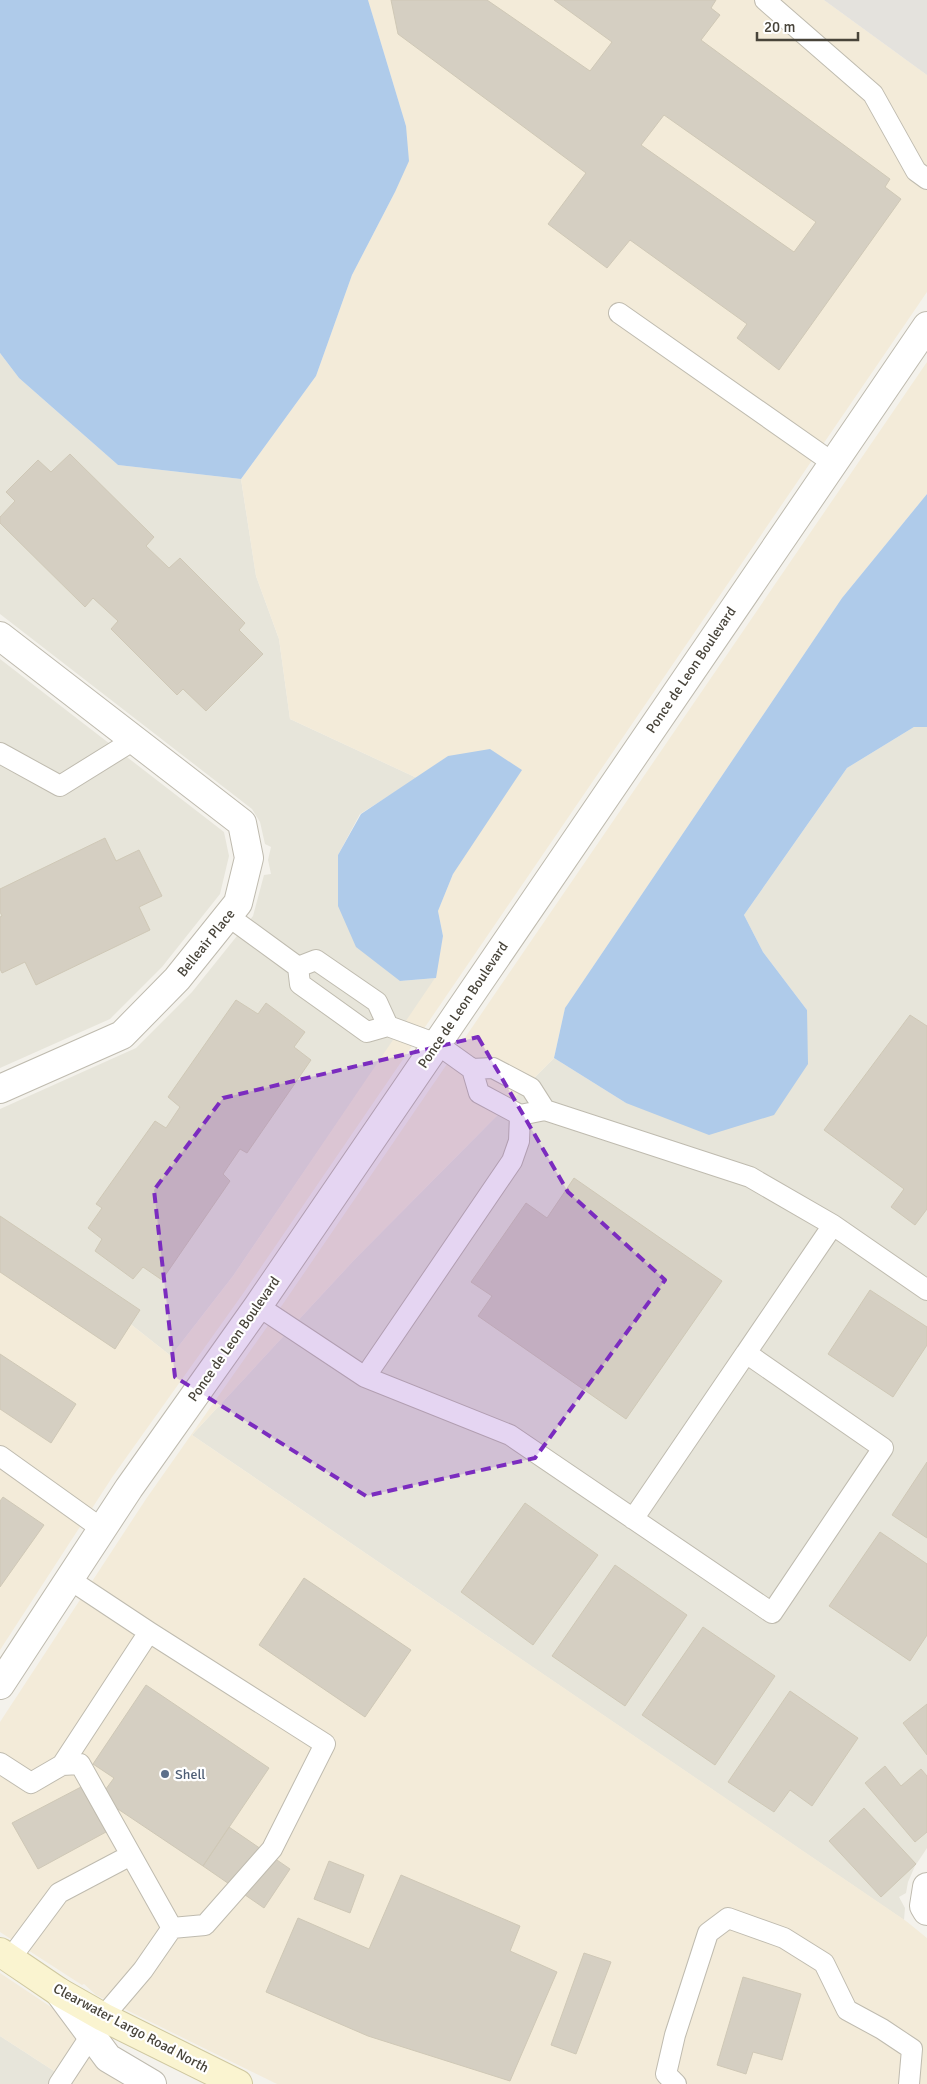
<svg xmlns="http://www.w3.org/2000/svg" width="927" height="2084" viewBox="0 0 927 2084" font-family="Signika,sans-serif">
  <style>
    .residential { fill: #e7e5da }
    .commercial { fill: #f3ebd9 }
    .industrial { fill: #e4e2dd }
    .water { fill: #afcbea }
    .building { fill: #d5cfc2; stroke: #cfc8b6; fill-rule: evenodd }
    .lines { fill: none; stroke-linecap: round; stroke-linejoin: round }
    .service-casing { stroke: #bfbbaf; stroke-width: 22 }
    .minor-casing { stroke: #bfbbaf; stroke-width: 30 }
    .tertiary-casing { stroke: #bfbbaf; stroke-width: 30 }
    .secondary-casing { stroke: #cfc8a0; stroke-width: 30 }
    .service { stroke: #fff; stroke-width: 20 }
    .minor { stroke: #fff; stroke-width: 28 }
    .tertiary { stroke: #fff; stroke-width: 28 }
    .secondary { stroke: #faf4d0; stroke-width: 28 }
    .marked { fill: #7b2cbf; fill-opacity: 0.2; stroke: #7b2cbf; stroke-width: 4; stroke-dasharray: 10 6; stroke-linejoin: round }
    .service-dot { fill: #5c6f8a; stroke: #fff; stroke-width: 2 }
    .labels { text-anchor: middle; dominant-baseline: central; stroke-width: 4.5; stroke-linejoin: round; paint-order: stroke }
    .street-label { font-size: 14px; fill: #48443a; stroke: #fff }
    .service-label { font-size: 14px; fill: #4e5e75; stroke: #fff; text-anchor: start }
  </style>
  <rect width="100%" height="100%" fill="#f4f2ec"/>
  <path class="residential" d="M 0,353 L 19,378 L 118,465 L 241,479 L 256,576 L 279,639 L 290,719 L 417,778 L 360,814 L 338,855 L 400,981 L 436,978 L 233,1276 L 171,1356 L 0,1221 L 0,1109 L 136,1048 L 192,992 L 253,916 L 264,875 L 271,874 L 268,860 L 271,847 L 265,844 L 260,822 L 252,809 L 0,614 Z
    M 0,659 L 224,832 L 229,856 L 220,894 L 162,967 L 110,1019 L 0,1068 Z
    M 914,727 L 927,727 L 927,1848 L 915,1866 L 908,1882 L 906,1893 L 899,1897 L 905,1908 L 904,1920 L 192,1435 L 355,1259 L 554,1058 L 626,1103 L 807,1010 L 763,952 L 744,915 L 847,768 Z
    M 0,2036 L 74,2084 L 0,2084 Z"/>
  <path class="commercial" d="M 368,0 L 824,0 L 927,75 L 927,292 L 242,1295 L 113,1476 L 0,1650 L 0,1221 L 171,1356 L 233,1276 L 435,978 L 443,936 L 438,911 L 453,874 L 448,756 L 417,778 L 290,719 L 279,639 L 256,576 L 241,479 L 316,376 L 352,275 L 395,192 L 406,126 Z
    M 927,362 L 927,494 L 842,598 L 565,1008 L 554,1058 L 355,1259 L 192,1435 L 906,1921 L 927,1938 L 927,2084 L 277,2084 L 96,1995 L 84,1984 L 82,1985 L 0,1932 L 0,1722 L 146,1499 L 274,1317 Z
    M 0,1973 L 75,2023 L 145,2084 L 74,2084 L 0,2036 Z"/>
  <path class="industrial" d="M 824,0 L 927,0 L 927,75 Z"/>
  <path class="water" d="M 0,0 L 368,0 L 406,126 L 409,161 L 395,192 L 352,275 L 316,376 L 241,479 L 118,465 L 19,378 L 0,353 Z
    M 927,494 L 927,727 L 914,727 L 847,768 L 744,915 L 763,952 L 807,1010 L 808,1064 L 774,1115 L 709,1135 L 626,1103 L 554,1058 L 565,1008 L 842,598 Z
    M 490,749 L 522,770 L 453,874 L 438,911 L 443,936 L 436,978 L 400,981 L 356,947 L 338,906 L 338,855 L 361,814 L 448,756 Z"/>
  <path class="building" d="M 391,0 L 487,0 L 590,71 L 612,42 L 554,0 L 716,0 L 711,8 L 720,15 L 701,40 L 890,179 L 885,187 L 901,199 L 779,370 L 737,338 L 747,324 L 630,240 L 607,268 L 548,224 L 586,173 L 398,34 ZM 664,115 L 816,222 L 794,252 L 641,145 Z
    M 70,454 L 154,537 L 146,546 L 169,568 L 180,558 L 245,623 L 239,630 L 263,654 L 206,711 L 183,689 L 177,695 L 111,629 L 118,621 L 93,598 L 85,607 L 0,523 L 0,517 L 15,501 L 6,492 L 38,460 L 51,472 Z
    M 105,838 L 116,861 L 139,850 L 162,896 L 139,907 L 150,930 L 36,985 L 25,962 L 2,973 L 0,969 L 0,917 L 2,916 L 0,912 L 0,889 Z
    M 236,1000 L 258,1014 L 266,1003 L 305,1032 L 294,1047 L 311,1060 L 247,1153 L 240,1149 L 223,1174 L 230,1181 L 162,1280 L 143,1267 L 133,1279 L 95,1251 L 102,1239 L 88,1228 L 102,1208 L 96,1204 L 155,1121 L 166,1128 L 180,1107 L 168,1097 Z
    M 910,1015 L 927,1026 L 927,1209 L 915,1225 L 891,1207 L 904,1189 L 824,1130 Z
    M 574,1178 L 722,1281 L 626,1419 L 478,1316 L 492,1296 L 471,1282 L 526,1203 L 547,1218 Z
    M 0,1216 L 140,1310 L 115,1349 L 0,1272 Z
    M 870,1290 L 927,1327 L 927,1345 L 893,1397 L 828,1354 Z
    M 0,1354 L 76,1404 L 51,1443 L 0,1409 Z
    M 927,1462 L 927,1538 L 892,1515 Z
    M 3,1497 L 44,1525 L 0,1587 L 0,1501 Z
    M 525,1503 L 598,1555 L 533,1645 L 461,1592 Z
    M 880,1532 L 927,1564 L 927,1635 L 910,1661 L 829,1606 Z
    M 615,1565 L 687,1615 L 625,1706 L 552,1656 Z
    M 304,1578 L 411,1650 L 365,1717 L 259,1645 Z
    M 703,1627 L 775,1676 L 715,1765 L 642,1715 Z
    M 146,1685 L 269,1768 L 203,1866 L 100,1797 L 114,1778 L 93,1764 Z
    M 790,1691 L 858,1738 L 812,1806 L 790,1790 L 774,1812 L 728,1782 Z
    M 927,1704 L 927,1755 L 903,1723 Z
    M 885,1766 L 901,1786 L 921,1769 L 927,1776 L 927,1832 L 915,1842 L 865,1783 Z
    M 81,1787 L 106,1832 L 38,1869 L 12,1823 Z
    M 864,1808 L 916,1864 L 881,1897 L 829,1841 Z
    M 229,1827 L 290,1869 L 264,1908 L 203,1866 Z
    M 329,1861 L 364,1875 L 350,1913 L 314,1899 Z
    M 401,1875 L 520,1926 L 510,1951 L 557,1972 L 510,2081 L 368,2036 L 266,1992 L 298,1918 L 369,1949 Z
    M 584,1953 L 611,1962 L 576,2054 L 551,2045 Z
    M 743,1977 L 801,1994 L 782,2060 L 753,2052 L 746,2074 L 717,2065 Z"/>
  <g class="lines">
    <defs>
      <path id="service" d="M 765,0 L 873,94 L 916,171 L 927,179
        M 619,313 L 833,463
        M 0,753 L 60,786 L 134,740
        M 228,916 L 298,967 L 300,984 L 367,1032 L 388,1026 L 437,1044 L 472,1069
        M 298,967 L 316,960 L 377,1002 L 388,1026
        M 833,1225 L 927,1290
        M 258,1306 L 365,1377 L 510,1435 L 772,1613 L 883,1448 L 746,1353 L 833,1225 L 750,1177 L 545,1110 L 520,1115 L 479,1093 L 472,1069 L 493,1068 L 531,1088 L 545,1110
        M 365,1377 L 512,1161 L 519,1141 L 520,1115
        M 0,1456 L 102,1529
        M 633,1519 L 746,1353
        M 69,1579 L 149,1632 L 325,1744 L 272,1849 L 205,1925 L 172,1928
        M 0,1763 L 31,1783 L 62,1765 L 80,1764 L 172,1928 L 143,1970 L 103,2017 L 59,2084
        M 62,1765 L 149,1632
        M 10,1959 L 59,1893 L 131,1855
        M 676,2084 L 666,2074 L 675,2035 L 708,1933 L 728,1918 L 784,1938 L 824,1963 L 847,2010 L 882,2029 L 912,2049 L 909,2084"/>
      <path id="minor" d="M 0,636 L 242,823 L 249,858 L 238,903 L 177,979 L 122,1035 L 0,1089
        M 927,1887 L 924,1906 L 927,1911"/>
      <path id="tertiary" d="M 0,1685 L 129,1488 L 258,1306 L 927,326
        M 59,1992 L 108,2058 L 152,2084"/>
      <path id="secondary" d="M 0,1952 L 59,1992 L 103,2017 L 238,2084"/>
    </defs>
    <use href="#service" class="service-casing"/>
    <use href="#minor" class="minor-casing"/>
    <use href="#tertiary" class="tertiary-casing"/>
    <use href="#secondary" class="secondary-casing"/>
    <use href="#service" class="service"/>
    <use href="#minor" class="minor"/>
    <use href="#tertiary" class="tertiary"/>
    <use href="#secondary" class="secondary"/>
  </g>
  <path class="marked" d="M 478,1037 L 568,1192 L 665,1280 L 535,1458 L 366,1496 L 175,1377 L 154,1190 L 223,1098 Z"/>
  <circle class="service-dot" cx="165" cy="1774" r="5"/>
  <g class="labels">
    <g class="street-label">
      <text transform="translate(691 670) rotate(-56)">Ponce de Leon Boulevard</text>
      <text transform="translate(206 943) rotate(-51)">Belleair Place</text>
      <text transform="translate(463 1005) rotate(-56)">Ponce de Leon Boulevard</text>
      <text transform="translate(234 1339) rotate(-55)">Ponce de Leon Boulevard</text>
      <text transform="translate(131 2028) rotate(28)">Clearwater Largo Road North</text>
    </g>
    <g class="service-label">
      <text x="175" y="1774">Shell</text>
    </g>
  </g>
  <path d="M757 32v8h101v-8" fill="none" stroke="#48443a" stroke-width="2.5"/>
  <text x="764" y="32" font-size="15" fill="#48443a" stroke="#ffffff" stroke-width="4" paint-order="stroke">20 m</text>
</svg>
